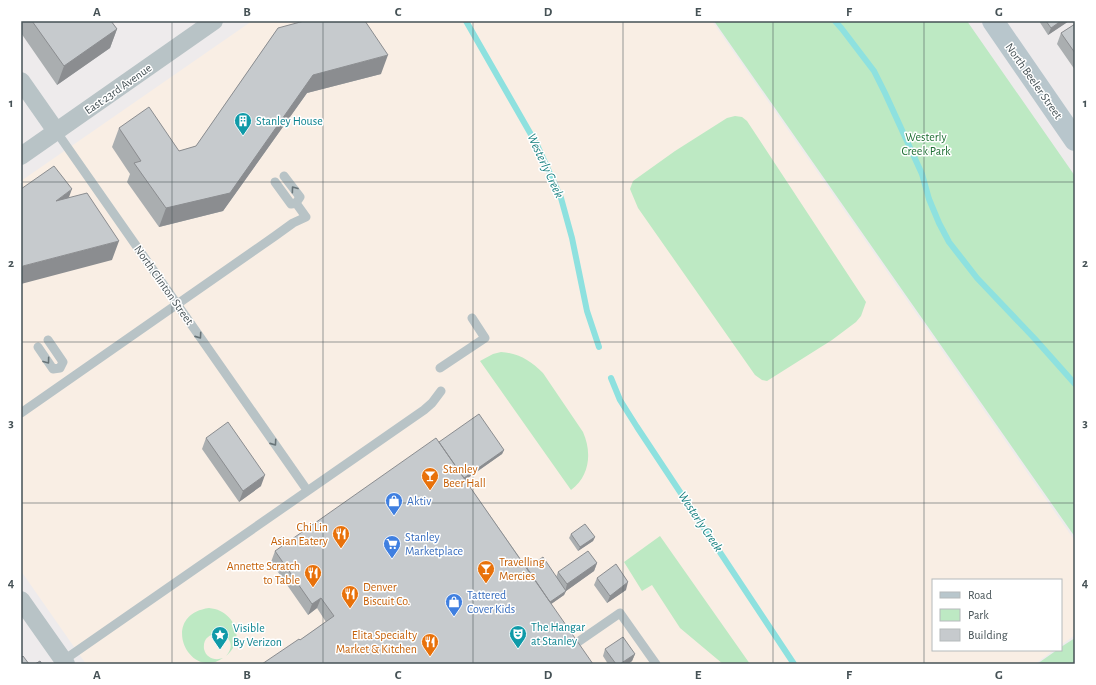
<svg xmlns="http://www.w3.org/2000/svg" width="1096" height="685" viewBox="0 0 1096 685" font-family="'Alegreya Sans',sans-serif">
  <style>
    .commercial { fill: #f9eee4 }
    .green { fill: #bde9c3 }
    .lines { fill: none; stroke-linecap: round; stroke-linejoin: round }
    .stream { stroke: #8ee1df; stroke-width: 6 }
    .lane { stroke: #b8c3c6; stroke-width: 9 }
    .street { stroke: #b8c3c6; stroke-width: 18 }
    .secondary { stroke: #b8c6cc; stroke-width: 22 }
    .wall { fill: #aaaeb0 }
    .shaded-wall { fill: #8b8d90 }
    .building { fill: #c6cacd; stroke: #8b8d90 }
    .oneway { stroke: #687478 }
    .grid { fill: none; stroke: #465256; stroke-width: 1; stroke-opacity: 0.55 }
    .labels { text-anchor: middle; dominant-baseline: central; stroke-width: 3; stroke-linejoin: round; paint-order: stroke }
    .street-label { font-size: 12px; fill: #465256; stroke: #fff }
    .culture-label { font-size: 12px; fill: #0d838f; stroke: #fff; text-anchor: start }
    .park-label { font-size: 12px; fill: #1f6f34; stroke: #fff }
    .food-label { font-size: 12px; fill: #c56008; stroke: #fff; text-anchor: start }
    .shop-label { font-size: 12px; fill: #366cbe; stroke: #fff; text-anchor: start }
    .water-label { font-size: 13px; font-style: italic; fill: #198180; stroke: #fff }
    .neatline { fill: none; stroke: #465256; stroke-width: 1.5 }
    .grid-label { font-size: 13px; text-anchor: middle; font-weight: bold; fill: #465256 }
  </style>
  <rect width="100%" height="100%" fill="#eeebec"/>
  <path class="commercial" d="M 252,21 L 712,21 L 1075,541 L 1075,635 L 1061,645 L 1061,580 L 933,580 L 933,650 L 1054,650 L 1035,664 L 86,664 L 21,571 L 21,181 Z"/>
  <path class="green" d="M 714,21 L 967,21 L 1075,176 L 1075,537 Z
    M 735,116 L 742,117 L 747,121 L 866,302 L 861,316 L 856,322 L 832,340 L 767,381 L 762,380 L 755,375 L 638,208 L 630,189 L 633,181 L 675,151 L 727,118 Z
    M 501,352 C 519,353 531,361 543,373 L 583,432 C 592,452 590,476 571,490 L 480,361 L 493,354 Z
    M 660,536 L 750,664 L 723,664 L 680,628 L 652,585 L 642,591 L 624,562 Z
    M 209,608 C 234,610 247,639 226,656 C 245,634 201,624 204,649 C 206,658 215,661 223,658 C 189,682 158,615 209,608 Z
    M 1075,638 L 1075,664 L 1037,664 L 1057,650 L 1061,650 L 1061,647 Z"/>
  <g class="lines">
    <path class="stream" d="M 466,21 L 537,145 L 561,198 L 572,238 L 587,311 L 599,347
      M 835,21 L 842,29 L 874,71 L 885,93 L 922,174 L 929,199 L 939,223 L 949,242 L 977,278 L 1035,339 L 1075,384
      M 611,378 L 620,400 L 637,427 L 794,664"/>
    <path class="lane" d="M 56,131 L 307,490
      M 284,176 L 300,197 L 296,203
      M 275,182 L 291,204 L 296,203
      M 48,340 L 63,362 L 60,368
      M 38,347 L 53,369 L 60,368
      M 440,368 L 485,338 L 472,318
      M 21,413 L 275,236 L 293,223 L 306,217 L 296,203
      M 575,644 L 620,613 L 656,664
      M 64,660 L 424,410 L 432,403 L 441,391"/>
    <path class="street" d="M 21,81 L 56,131
      M 21,156 L 214,21
      M 21,600 L 66,664"/>
    <path class="secondary" d="M 993,21 L 1075,140"/>
  </g>
  <path class="wall" d="M 21,21 L 111,21 L 117,29 L 110,48 L 57,85 L 21,33 Z
    M 1039,21 L 1069,21 L 1048,35 Z
    M 1075,24 L 1075,70 L 1057,44 L 1061,33 Z
    M 278,28 L 381,74 L 307,93 L 223,211 L 159,227 L 127,182 L 130,174 L 112,147 L 119,128 L 179,151 L 196,146 Z
    M 206,438 L 261,486 L 239,502 L 202,449 Z
    M 439,442 L 504,450 L 502,454 L 465,480 L 527,568 L 556,577 L 558,572 L 597,563 L 594,571 L 566,591 L 564,595 L 551,604 L 300,640 L 326,622 L 317,608 L 308,615 L 271,562 L 275,551 Z
    M 571,534 L 595,537 L 593,541 L 578,551 L 569,538 Z
    M 597,578 L 626,590 L 607,603 L 594,585 Z
    M 605,649 L 635,654 L 632,661 L 628,664 L 608,664 L 603,656 Z"/>
  <path class="shaded-wall" d="M 1061,21 L 1069,21 L 1048,35 L 1051,28 Z
    M 117,29 L 110,48 L 57,85 L 64,66 Z
    M 388,55 L 381,74 L 307,93 L 223,211 L 159,227 L 166,208 L 313,75 Z
    M 72,189 L 65,208 L 56,201 Z
    M 119,241 L 112,260 L 21,284 L 21,270 L 23,266 Z
    M 504,450 L 502,454 L 458,485 L 459,481 Z
    M 265,475 L 261,486 L 239,502 L 243,491 Z
    M 595,537 L 593,541 L 578,551 L 580,547 Z
    M 597,563 L 594,571 L 566,591 L 564,595 L 544,609 L 545,605 L 565,592 L 567,584 Z
    M 628,582 L 626,590 L 607,603 L 610,596 Z
    M 321,598 L 317,608 L 308,615 L 312,604 Z
    M 635,654 L 632,661 L 628,664 L 620,664 Z"/>
  <path class="building" d="M 32,21 L 111,21 L 117,29 L 64,66 Z
    M 304,21 L 365,21 L 388,55 L 313,75 L 230,193 L 166,208 L 134,163 L 141,161 L 119,128 L 149,107 L 179,151 L 196,146 L 278,28 Z
    M 1046,21 L 1061,21 L 1051,28 Z
    M 1075,24 L 1075,53 L 1061,33 Z
    M 54,166 L 72,189 L 56,201 L 87,193 L 119,241 L 23,266 L 21,270 L 21,189 Z
    M 479,414 L 504,450 L 464,478 L 439,442 Z
    M 228,422 L 265,475 L 243,491 L 206,438 Z
    M 436,438 L 593,664 L 262,664 L 299,639 L 300,640 L 334,616 L 321,598 L 312,604 L 275,551 Z
    M 585,524 L 595,537 L 580,547 L 571,534 Z
    M 588,551 L 597,563 L 567,584 L 558,572 Z
    M 543,557 L 566,591 L 550,602 L 527,568 Z
    M 616,564 L 628,582 L 610,596 L 597,578 Z
    M 623,637 L 635,654 L 620,664 L 616,664 L 605,649 Z
    M 23,656 L 29,664 L 21,664 L 21,658 Z
    M 40,661 L 42,664 L 35,664 Z"/>
  <defs><path id="oneway-chevron" d="M-2-3.5L2.5 0L-2 3.5" fill="none" stroke-width="1.6" stroke-linecap="round" stroke-linejoin="round"/></defs>
  <g class="oneway">
    <use href="#oneway-chevron" transform="translate(294 189) rotate(-126)"/>
    <use href="#oneway-chevron" transform="translate(199 336) rotate(55)"/>
    <use href="#oneway-chevron" transform="translate(47 361) rotate(54)"/>
    <use href="#oneway-chevron" transform="translate(274 443) rotate(55)"/>
  </g>
  <path class="grid" d="M 172,21 L 172,664M 323,21 L 323,664M 473,21 L 473,664M 623,21 L 623,664M 773,21 L 773,664M 924,21 L 924,664M 21,182 L 1075,182M 21,342 L 1075,342M 21,503 L 1075,503"/>
  <defs>
    <symbol id="building-pin" viewBox="-11 -11 22 30"><path d="M0 17L-7.5 6A9.5 9.5 0 1 1 7.5 6Z" fill="#0f9aa8" stroke="#fff"/><path d="M-4-6H4V6H1V3H-1V6H-4ZM-2.5-4.3h1.7v1.8h-1.7ZM.8-4.3h1.7v1.8H.8ZM-2.5-1h1.7V.8h-1.7ZM.8-1h1.7V.8H.8Z" fill="#fff"/></symbol>
    <symbol id="bar-pin" viewBox="-11 -11 22 30"><path d="M0 17L-7.5 6A9.5 9.5 0 1 1 7.5 6Z" fill="#e8710a" stroke="#fff"/><path d="M-6-5H6L.8 .8V4.5H3.5V6h-7V4.5H-.8V.8Z" fill="#fff"/></symbol>
    <symbol id="shop-pin" viewBox="-11 -11 22 30"><path d="M0 17L-7.5 6A9.5 9.5 0 1 1 7.5 6Z" fill="#3f7fe0" stroke="#fff"/><path d="M-5-2.5h2.3a2.7 3.5 0 0 1 5.4 0H5L5.5 6h-11ZM-1.5-2.5h3a1.5 2.3 0 0 0-3 0Z" fill="#fff"/></symbol>
    <symbol id="restaurant-pin" viewBox="-11 -11 22 30"><path d="M0 17L-7.5 6A9.5 9.5 0 1 1 7.5 6Z" fill="#e8710a" stroke="#fff"/><path d="M-5-6h1v4h1v-4h1v4h1v-4h1v5L-1.5 .5V6h-2V.5L-5-1ZM5-6V6H3V1.5H1.5Q1.5-4 5-6Z" fill="#fff"/></symbol>
    <symbol id="supermarket-pin" viewBox="-11 -11 22 30"><path d="M0 17L-7.5 6A9.5 9.5 0 1 1 7.5 6Z" fill="#3f7fe0" stroke="#fff"/><path d="M-6-5.5h2.5l.6 2H6L4.5 2H-2.5L-4.4-4H-6ZM-1.5 3.2a1.3 1.3 0 1 0 .1 0ZM3 3.2a1.3 1.3 0 1 0 .1 0Z" fill="#fff"/></symbol>
    <symbol id="theatre-pin" viewBox="-11 -11 22 30"><path d="M0 17L-7.5 6A9.5 9.5 0 1 1 7.5 6Z" fill="#0f9aa8" stroke="#fff"/><path d="M-5-5.5Q0-4 5-5.5V0Q5 5 0 6Q-5 5-5 0ZM-3.3-2.5H-1v1.5H-3.3ZM1-2.5H3.3v1.5H1ZM-2.8 1Q0 5.5 2.8 1Z" fill="#fff"/></symbol>
    <symbol id="sight-pin" viewBox="-11 -11 22 30"><path d="M0 17L-7.5 6A9.5 9.5 0 1 1 7.5 6Z" fill="#0f9aa8" stroke="#fff"/><path d="M0-6L1.8-2.2L6-1.7L2.9 1.2L3.7 5.4L0 3.3L-3.7 5.4L-2.9 1.2L-6-1.7L-1.8-2.2Z" fill="#fff"/></symbol>
  </defs>
  <g fill-rule="evenodd">
    <use href="#building-pin" x="233" y="111" width="20" height="27"/>
    <use href="#bar-pin" x="420" y="466" width="20" height="27"/>
    <use href="#shop-pin" x="384" y="491" width="20" height="27"/>
    <use href="#restaurant-pin" x="331" y="524" width="20" height="27"/>
    <use href="#supermarket-pin" x="382" y="534" width="20" height="27"/>
    <use href="#bar-pin" x="476" y="559" width="20" height="27"/>
    <use href="#restaurant-pin" x="303" y="563" width="20" height="27"/>
    <use href="#restaurant-pin" x="340" y="584" width="20" height="27"/>
    <use href="#shop-pin" x="444" y="592" width="20" height="27"/>
    <use href="#theatre-pin" x="508" y="624" width="20" height="27"/>
    <use href="#sight-pin" x="210" y="625" width="20" height="27"/>
    <use href="#restaurant-pin" x="420" y="632" width="20" height="27"/>
  </g>
  <g class="labels">
    <g class="street-label">
      <text transform="translate(1034 81) rotate(55)">North Beeler Street</text>
      <text transform="translate(118 89) rotate(-35)">East 23rd Avenue</text>
      <text transform="translate(164 285) rotate(55)">North Clinton Street</text>
    </g>
    <g class="culture-label">
      <text x="256" y="121">Stanley House</text>
      <text x="531" y="627">The Hangar<tspan x="531" dy="14">at Stanley</tspan></text>
      <text x="233" y="628">Visible<tspan x="233" dy="14">By Verizon</tspan></text>
    </g>
    <g class="park-label">
      <text x="926" y="137">Westerly<tspan x="926" dy="14">Creek Park</tspan></text>
    </g>
    <g class="food-label">
      <text x="443" y="469">Stanley<tspan x="443" dy="14">Beer Hall</tspan></text>
      <text x="328" y="527" text-anchor="end">Chi Lin<tspan x="328" dy="14">Asian Eatery</tspan></text>
      <text x="499" y="562">Travelling<tspan x="499" dy="14">Mercies</tspan></text>
      <text x="300" y="566" text-anchor="end">Annette Scratch<tspan x="300" dy="14">to Table</tspan></text>
      <text x="363" y="587">Denver<tspan x="363" dy="14">Biscuit Co.</tspan></text>
      <text x="417" y="635" text-anchor="end">Elita Specialty<tspan x="417" dy="14">Market &amp; Kitchen</tspan></text>
    </g>
    <g class="shop-label">
      <text x="407" y="501">Aktiv</text>
      <text x="405" y="537">Stanley<tspan x="405" dy="14">Marketplace</tspan></text>
      <text x="467" y="595">Tattered<tspan x="467" dy="14">Cover Kids</tspan></text>
    </g>
    <g class="water-label">
      <text transform="translate(545 166) rotate(65)">Westerly Creek</text>
      <text transform="translate(700 522) rotate(56)">Westerly Creek</text>
    </g>
  </g>
  <rect width="1096" height="685" fill="none" stroke="#ffffff" stroke-width="44"/>
  <rect x="932" y="579" width="130" height="72" fill="#ffffff" stroke="#b5babb"/>
  <rect x="940" y="592" width="20" height="6" fill="#b8c6cc" stroke="#b5babb"/>
  <text x="968" y="599" font-size="12" fill="#465256">Road</text>
  <rect x="940" y="609" width="20" height="12" fill="#bde9c3" stroke="#b5babb"/>
  <text x="968" y="619" font-size="12" fill="#465256">Park</text>
  <rect x="940" y="629" width="20" height="12" fill="#c6cacd" stroke="#b5babb"/>
  <text x="968" y="639" font-size="12" fill="#465256">Building</text>
  <rect x="22" y="22" width="1052" height="641" class="neatline"/>
  <g class="grid-label">
    <text x="97" y="16">A</text>
    <text x="247" y="16">B</text>
    <text x="398" y="16">C</text>
    <text x="548" y="16">D</text>
    <text x="698" y="16">E</text>
    <text x="849" y="16">F</text>
    <text x="999" y="16">G</text>
    <text x="11" y="107">1</text>
    <text x="1085" y="107">1</text>
    <text x="11" y="267">2</text>
    <text x="1085" y="267">2</text>
    <text x="11" y="427">3</text>
    <text x="1085" y="427">3</text>
    <text x="11" y="587">4</text>
    <text x="1085" y="587">4</text>
    <text x="97" y="679">A</text>
    <text x="247" y="679">B</text>
    <text x="398" y="679">C</text>
    <text x="548" y="679">D</text>
    <text x="698" y="679">E</text>
    <text x="849" y="679">F</text>
    <text x="999" y="679">G</text>
  </g>
</svg>
